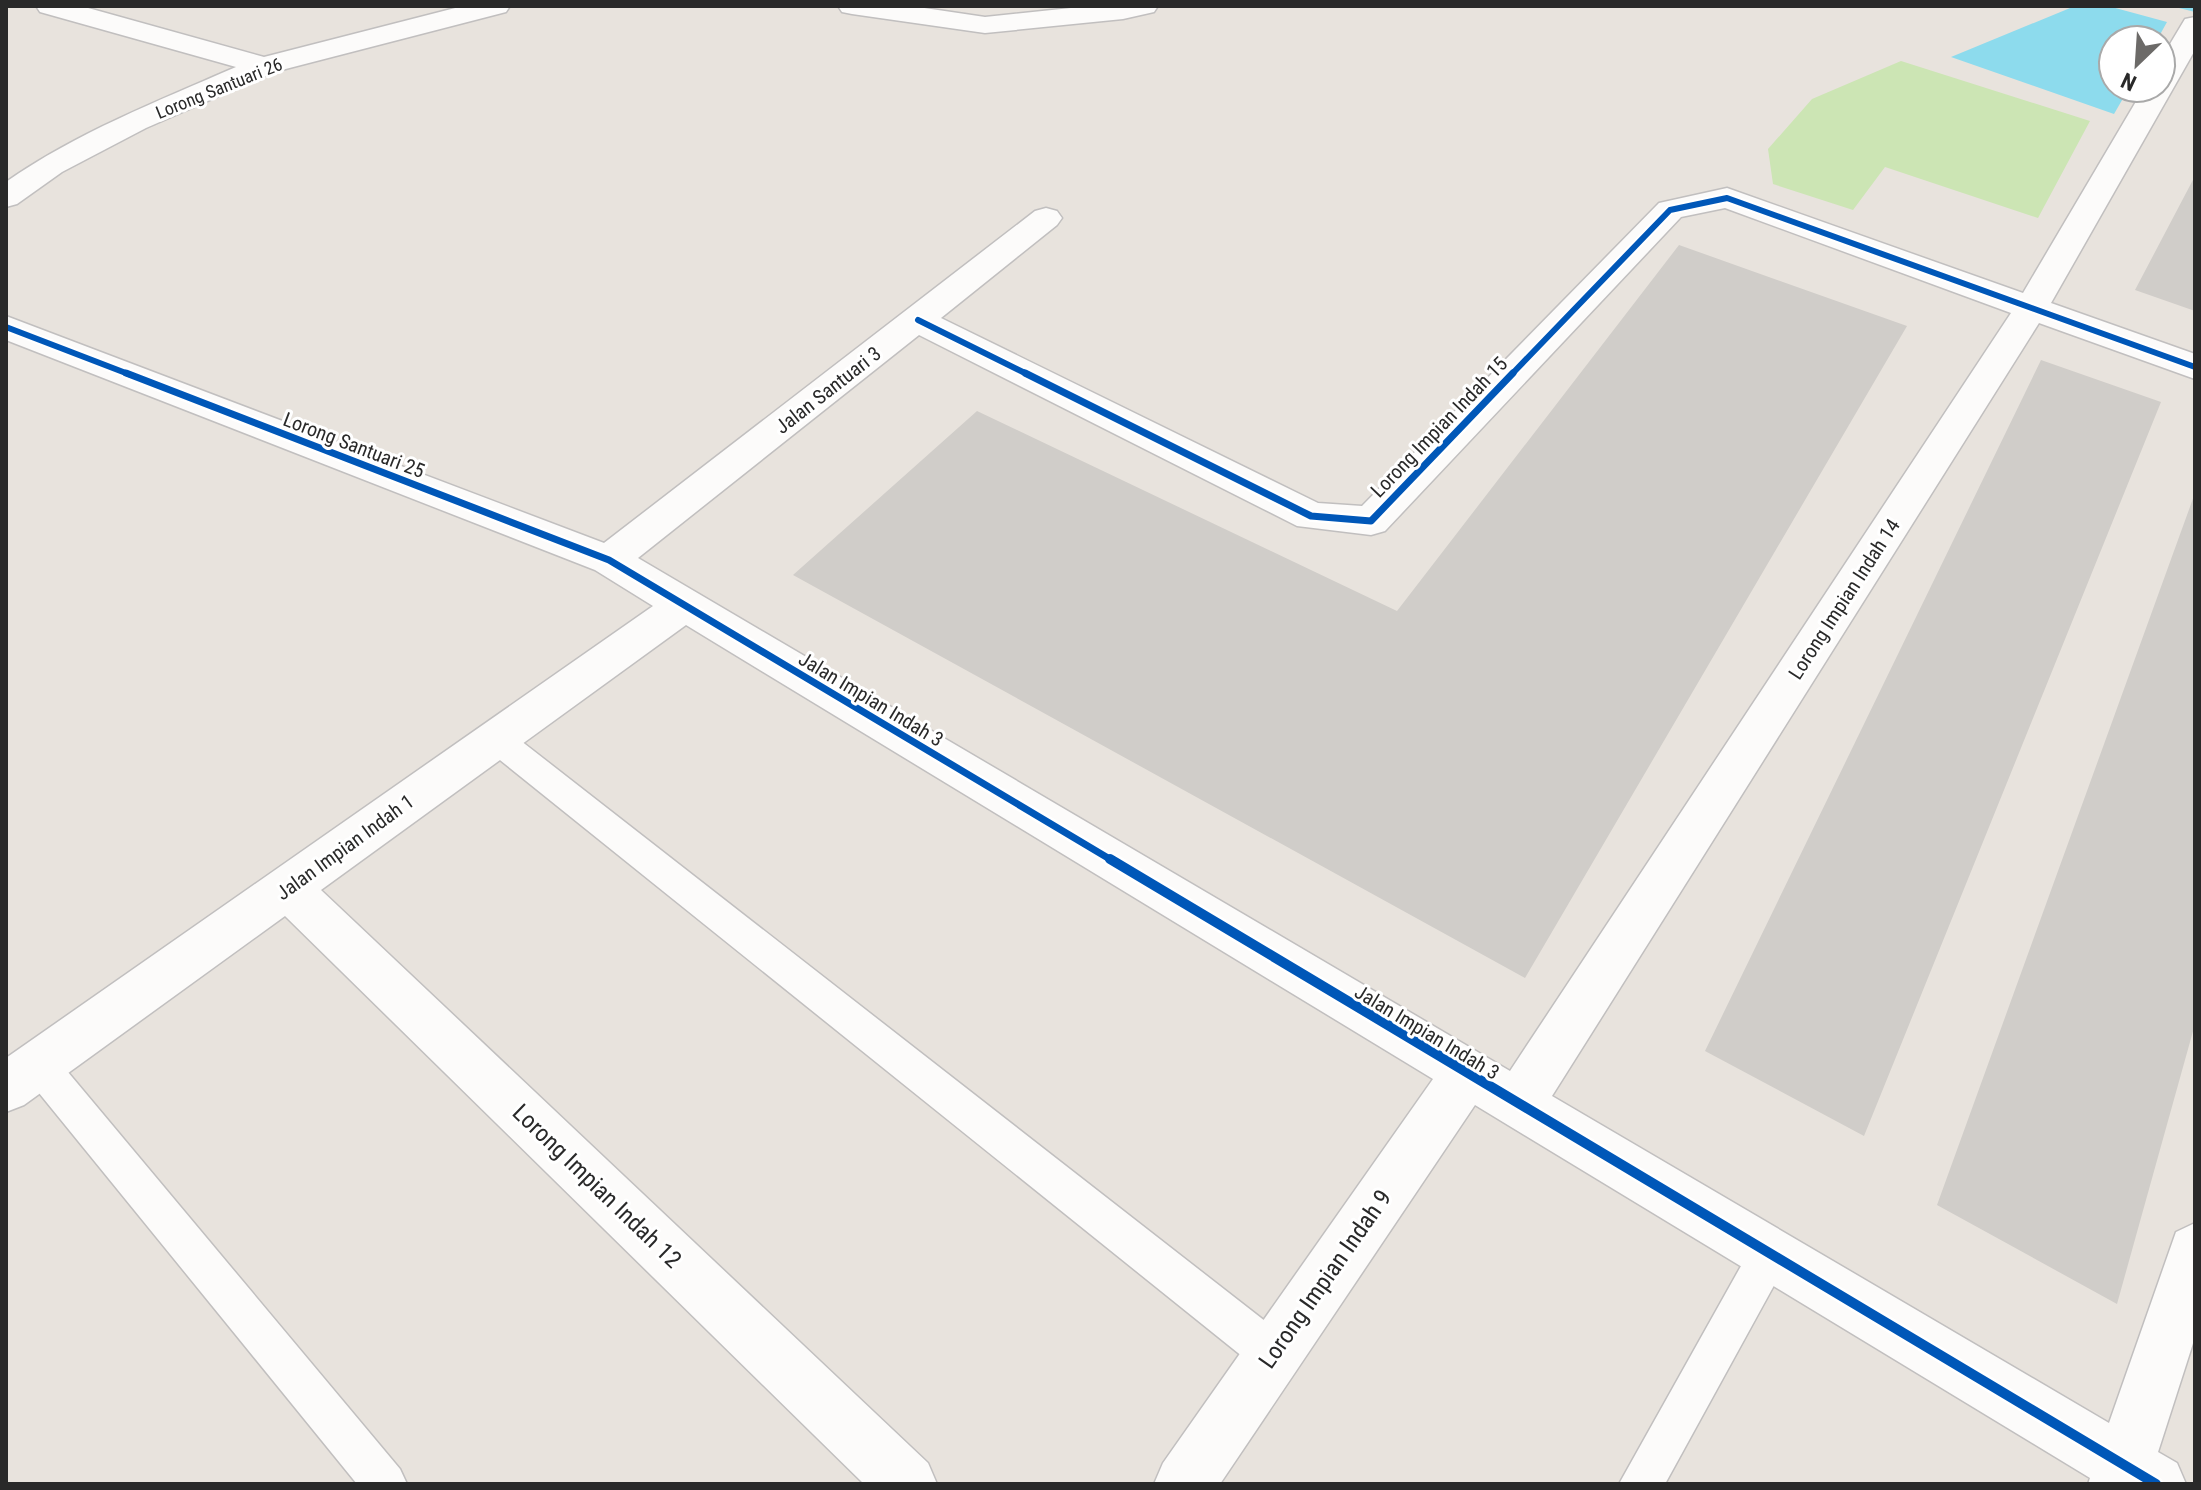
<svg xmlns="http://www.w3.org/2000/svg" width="2201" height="1490" viewBox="0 0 2201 1490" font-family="'Roboto Condensed',sans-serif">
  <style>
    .green { fill: #cce5b4 }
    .water { fill: #8ddbed }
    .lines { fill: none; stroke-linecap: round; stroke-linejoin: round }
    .stream { fill: #8ddbed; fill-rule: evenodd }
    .building { fill: #d0cdc9 }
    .lane-casing { stroke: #c1bfbf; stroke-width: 3 }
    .street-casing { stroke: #c1bfbf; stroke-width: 3 }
    .lane { fill: #fcfbfa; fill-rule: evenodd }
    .street { fill: #fcfbfa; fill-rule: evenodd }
    .cycleway-far2-casing { stroke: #fff; stroke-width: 10 }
    .cycleway-far1-casing { stroke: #fff; stroke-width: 12 }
    .cycleway-casing { stroke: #fff; stroke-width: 15 }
    .cycleway-far2 { stroke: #0057b8; stroke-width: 6 }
    .cycleway-far1 { stroke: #0057b8; stroke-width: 7 }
    .cycleway { stroke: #0057b8; stroke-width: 10 }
    .labels { text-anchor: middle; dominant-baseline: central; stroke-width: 6; stroke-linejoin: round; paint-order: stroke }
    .far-street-label { font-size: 18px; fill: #292929; stroke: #fff }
    .street-label { font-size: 20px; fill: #292929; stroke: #fff }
    .near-street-label { font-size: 24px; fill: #292929; stroke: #fff }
  </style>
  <rect width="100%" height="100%" fill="#e8e3dd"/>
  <path class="green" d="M 1901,61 L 2090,121 L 2038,218 L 1885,167 L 1853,210 L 1773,184 L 1768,149 L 1812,99 Z"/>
  <path class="water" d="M 2075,6 L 2108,6 L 2167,22 L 2157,40 L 2113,40 L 2113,88 L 2129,88 L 2114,114 L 1951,57 Z"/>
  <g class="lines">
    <path class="stream" d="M 2177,6 L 2195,6 L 2195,12 L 2179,8 Z"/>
  </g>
  <path class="building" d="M 2195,176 L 2195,311 L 2135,290 Z
    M 1679,245 L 1907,326 L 1525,978 L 793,575 L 977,411 L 1397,611 Z
    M 2041,360 L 2161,402 L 1864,1136 L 1705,1051 Z
    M 2195,493 L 2195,1024 L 2117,1304 L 1937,1205 Z"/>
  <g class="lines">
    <defs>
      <path id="lane" d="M 496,726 L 507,730 L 1288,1339 L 1294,1354 L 1288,1369 L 1273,1375 L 1258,1369 L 485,748 L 480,739 L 485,730 Z
        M 39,1048 L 52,1053 L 400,1469 L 407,1484 L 357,1484 L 26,1077 L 20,1065 L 26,1053 Z
        M 1769,1235 L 1783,1241 L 1789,1255 L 1783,1269 L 1665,1484 L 1619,1484 L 1755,1241 Z"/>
      <path id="street" d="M 36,6 L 81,6 L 264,57 L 463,6 L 510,6 L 506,12 L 274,72 L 146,128 L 62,172 L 17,204 L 6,207 L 6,182 C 76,133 158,101 236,67 L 40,12 Z
        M 838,6 L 911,6 L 985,17 L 1090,6 L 1158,6 L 1154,12 L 1123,19 L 985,33 L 852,14 L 842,12 Z
        M 2195,17 L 2195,50 L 2051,303 L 2195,354 L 2195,379 L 2039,323 L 1552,1096 L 2109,1423 L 2176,1232 L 2195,1223 L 2195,1337 L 2158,1452 L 2177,1463 L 2186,1484 L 2088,1484 L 2090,1478 L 1475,1105 L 1220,1484 L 1154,1484 L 1163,1463 L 1433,1079 L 686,625 L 321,890 L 928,1463 L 937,1484 L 864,1484 L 285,916 L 24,1105 L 6,1112 L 6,1058 L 653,606 L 595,570 L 6,340 L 6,316 L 604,543 L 1035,211 L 1046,208 L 1057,211 L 1062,218 L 1057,225 L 941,318 L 1318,503 L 1362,506 L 1659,203 L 1727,188 L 2023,293 L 2144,88 L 2161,88 L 2161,59 L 2185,19 ZM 1725,208 L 2011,313 L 1510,1071 L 638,558 L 919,335 L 1297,526 L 1371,535 L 1385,531 L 1681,217 Z"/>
    </defs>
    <use href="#lane" class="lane-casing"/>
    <use href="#street" class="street-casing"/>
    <use href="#lane" class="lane"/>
    <use href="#street" class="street"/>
    <defs>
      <path id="cycleway-far2" d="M 918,320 L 1029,375
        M 6,327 L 131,375
        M 1511,375 L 1670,210 L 1727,198 L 2195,367"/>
      <path id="cycleway-far1" d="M 126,373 L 609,560 L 1113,861
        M 1025,373 L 1311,516 L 1371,521 L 1513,373"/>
      <path id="cycleway" d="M 1110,859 L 2156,1484"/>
    </defs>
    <use href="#cycleway-far2" class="cycleway-far2-casing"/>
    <use href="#cycleway-far1" class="cycleway-far1-casing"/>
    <use href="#cycleway" class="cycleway-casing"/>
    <use href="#cycleway-far2" class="cycleway-far2"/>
    <use href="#cycleway-far1" class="cycleway-far1"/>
    <use href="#cycleway" class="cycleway"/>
  </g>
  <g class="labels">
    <g class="far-street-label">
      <text transform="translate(219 88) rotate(-22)">Lorong Santuari 26</text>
    </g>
    <g class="street-label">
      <text transform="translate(828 390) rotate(-38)">Jalan Santuari 3</text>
      <text transform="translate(1439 427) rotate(-46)">Lorong Impian Indah 15</text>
      <text transform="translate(354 445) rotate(21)">Lorong Santuari 25</text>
      <text transform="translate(1844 599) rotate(-57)">Lorong Impian Indah 14</text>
      <text transform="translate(871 699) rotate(31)">Jalan Impian Indah 3</text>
      <text transform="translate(345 847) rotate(-36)">Jalan Impian Indah 1</text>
      <text transform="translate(1427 1032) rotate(31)">Jalan Impian Indah 3</text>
    </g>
    <g class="near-street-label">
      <text transform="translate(597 1186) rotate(44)">Lorong Impian Indah 12</text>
      <text transform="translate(1325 1279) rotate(-55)">Lorong Impian Indah 9</text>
    </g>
  </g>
  <rect width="2201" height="1490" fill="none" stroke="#292929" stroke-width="16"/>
  <g transform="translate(2137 64) rotate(205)"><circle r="38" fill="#ffffff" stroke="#a9a9a9" stroke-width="2"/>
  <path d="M0-6L14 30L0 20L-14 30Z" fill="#6c6a68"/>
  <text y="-12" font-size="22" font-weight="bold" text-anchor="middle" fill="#292929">N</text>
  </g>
</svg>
